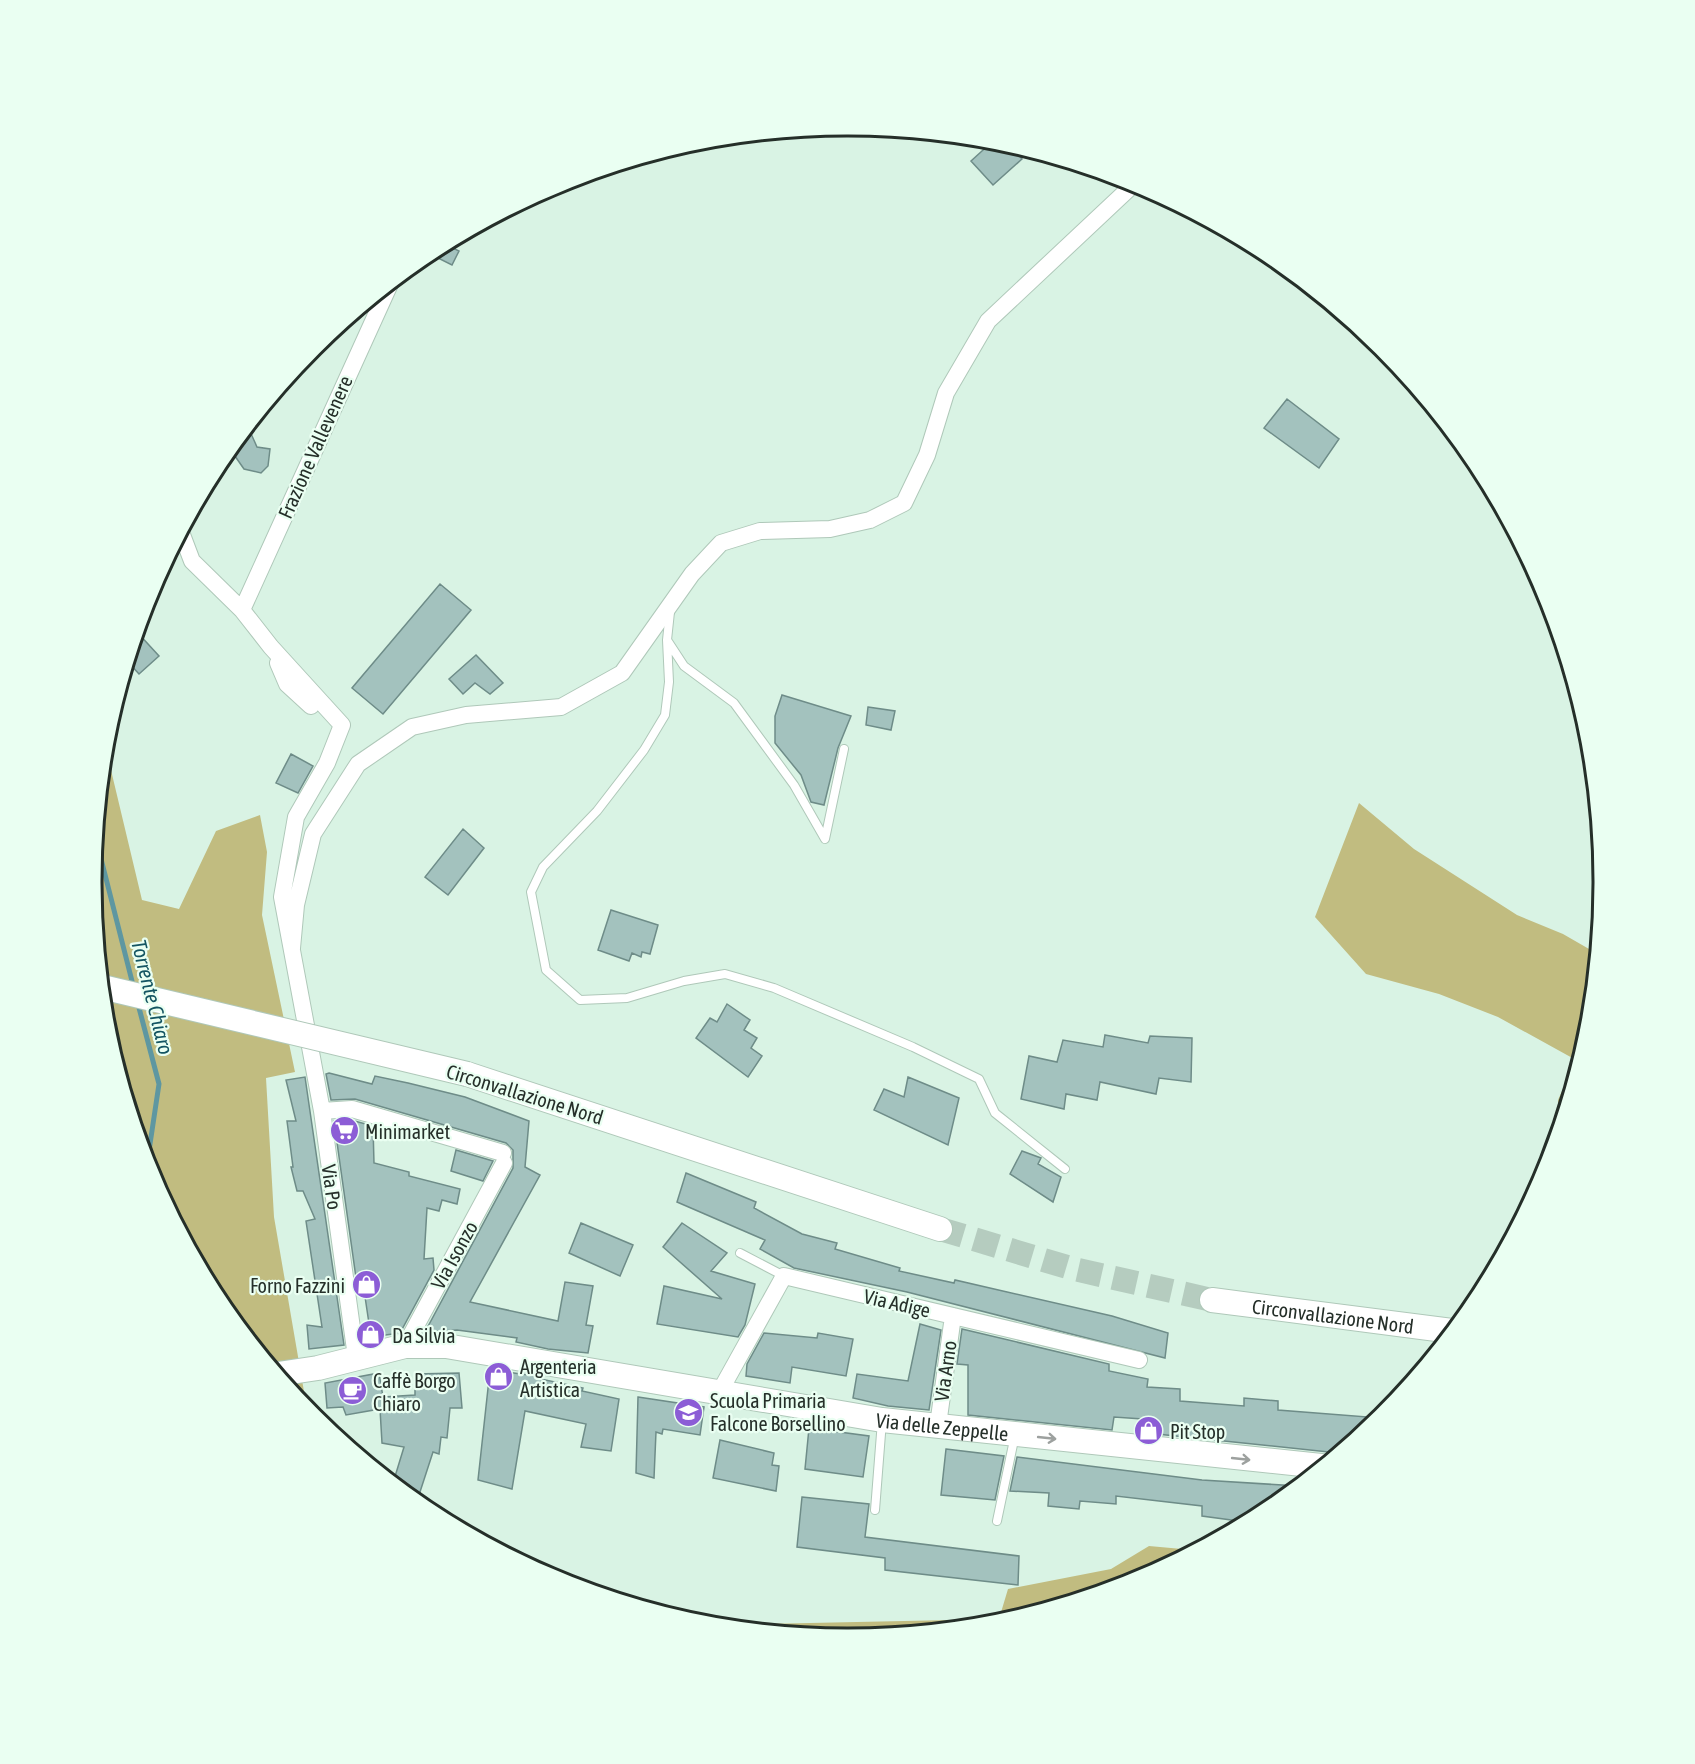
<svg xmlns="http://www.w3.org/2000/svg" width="1695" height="1764" viewBox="0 0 1695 1764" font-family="'Asap Condensed',sans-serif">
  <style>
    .forest { fill: #c1bc80 }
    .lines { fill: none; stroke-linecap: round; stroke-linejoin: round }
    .stream { stroke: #5e97a1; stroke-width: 5 }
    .building { fill: #a3c2be; stroke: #6e8c88; stroke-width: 1.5 }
    .secondary-tunnel { stroke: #b5ccbf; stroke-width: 24; stroke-dasharray: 24 12; stroke-linecap: butt }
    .lane-casing { stroke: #afc8b9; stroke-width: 10 }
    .street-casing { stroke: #afc8b9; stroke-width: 18 }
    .secondary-casing { stroke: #afc8b9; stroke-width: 26 }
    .lane { stroke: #fff; stroke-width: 8 }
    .street { stroke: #fff; stroke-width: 16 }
    .secondary { stroke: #fff; stroke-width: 24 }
    .secondary-bridge-casing { stroke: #afc8b9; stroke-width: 26; stroke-linecap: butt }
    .secondary-bridge { stroke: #fff; stroke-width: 24 }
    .oneway { stroke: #9da19f }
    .labels { text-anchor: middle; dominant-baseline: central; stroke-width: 4.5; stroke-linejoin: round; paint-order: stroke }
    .street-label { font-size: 20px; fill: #252f29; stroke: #eafff2 }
    .poi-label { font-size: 20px; fill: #252f29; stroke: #eafff2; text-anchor: start }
    .water-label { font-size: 21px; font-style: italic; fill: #145562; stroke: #eafff2 }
    .rim { fill: none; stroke: #252f29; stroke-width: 3 }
  </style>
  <rect width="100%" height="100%" fill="#d9f3e4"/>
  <path class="forest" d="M 105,745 L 142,900 L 179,909 L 216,831 L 260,815 L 267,852 L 262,915 L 295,1072 L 266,1078 L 274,1217 L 307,1409 L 219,1302 L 149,1171 L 106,1029 L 92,882 Z
    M 1359,803 L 1414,849 L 1517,915 L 1563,934 L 1596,953 L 1589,1030 L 1558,1133 L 1558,1100 L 1576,1060 L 1498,1017 L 1439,994 L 1366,974 L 1315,917 Z
    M 1149,1546 L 1193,1550 L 1136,1581 L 995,1624 L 847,1638 L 714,1625 L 999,1619 L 1008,1589 L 1111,1569 Z"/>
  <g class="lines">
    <path class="stream" d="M 96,839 L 134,989
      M 138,1004 L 159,1084 L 147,1164"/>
  </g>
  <path class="building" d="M 994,140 L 1010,145 L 1022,159 L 993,185 L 971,161 Z
    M 445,244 L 459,251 L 452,265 L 428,253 Z
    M 1287,399 L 1339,439 L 1319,468 L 1264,428 Z
    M 248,427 L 257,447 L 270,449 L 268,466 L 261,473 L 244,469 L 230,449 Z
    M 440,584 L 471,610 L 383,714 L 352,688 Z
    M 137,632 L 159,656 L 139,674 L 128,662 Z
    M 476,655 L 503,683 L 490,694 L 475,683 L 463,694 L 449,679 Z
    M 782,695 L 851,716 L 838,748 L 824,805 L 811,802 L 801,775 L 775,743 L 775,716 Z
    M 868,707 L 895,711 L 891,730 L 866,725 Z
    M 291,754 L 313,766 L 298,793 L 276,783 Z
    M 463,829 L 484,848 L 448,895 L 425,877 Z
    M 611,910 L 658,925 L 650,954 L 642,952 L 641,957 L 632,953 L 629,961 L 598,950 Z
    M 727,1004 L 750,1020 L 744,1030 L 757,1038 L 751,1048 L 762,1056 L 748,1077 L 696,1038 L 710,1018 L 717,1022 Z
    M 1105,1035 L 1148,1043 L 1150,1036 L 1192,1038 L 1191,1082 L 1159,1078 L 1156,1094 L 1100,1082 L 1097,1100 L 1066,1094 L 1064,1109 L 1021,1099 L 1029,1056 L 1057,1062 L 1063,1040 L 1103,1047 Z
    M 329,1073 L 372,1084 L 375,1076 L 408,1083 L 465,1097 L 529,1121 L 525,1167 L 540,1175 L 470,1302 L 558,1321 L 565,1282 L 593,1286 L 586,1325 L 593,1326 L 588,1353 L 548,1349 L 516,1342 L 517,1338 L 457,1330 L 425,1332 L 513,1168 L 513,1150 L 506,1143 L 355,1099 L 331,1100 L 326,1074 Z
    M 305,1077 L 344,1345 L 309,1349 L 307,1325 L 322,1327 L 306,1221 L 315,1219 L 303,1191 L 297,1191 L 291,1167 L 293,1167 L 287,1121 L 296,1121 L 286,1080 Z
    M 908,1077 L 959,1098 L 948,1145 L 874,1110 L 884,1089 L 904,1097 Z
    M 351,1120 L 373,1126 L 374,1163 L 409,1172 L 409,1176 L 460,1189 L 457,1204 L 442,1200 L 439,1211 L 427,1208 L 424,1259 L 433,1258 L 434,1270 L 400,1333 L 371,1337 L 364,1290 L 358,1292 L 334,1121 Z
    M 456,1150 L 493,1161 L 483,1181 L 451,1171 Z
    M 1022,1151 L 1041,1158 L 1038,1164 L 1061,1177 L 1053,1202 L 1010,1174 Z
    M 686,1173 L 756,1202 L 754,1208 L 802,1234 L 837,1243 L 835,1249 L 900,1268 L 899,1271 L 954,1283 L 955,1280 L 1112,1316 L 1168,1333 L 1165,1358 L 907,1292 L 794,1268 L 760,1249 L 765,1240 L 677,1202 Z
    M 581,1223 L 633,1245 L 620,1276 L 569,1253 Z
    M 682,1223 L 727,1253 L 711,1271 L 755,1284 L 745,1325 L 738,1337 L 657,1324 L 664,1286 L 722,1299 L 663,1247 Z
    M 920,1324 L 941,1330 L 929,1410 L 888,1406 L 853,1398 L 857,1374 L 908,1381 Z
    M 962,1329 L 1109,1364 L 1109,1371 L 1148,1379 L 1147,1387 L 1180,1389 L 1180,1401 L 1244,1406 L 1244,1398 L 1278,1401 L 1278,1410 L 1381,1418 L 1338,1453 L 1157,1434 L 1157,1420 L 1114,1417 L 1112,1430 L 968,1415 L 968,1365 L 957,1364 Z
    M 764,1333 L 817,1338 L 818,1333 L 853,1339 L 846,1376 L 792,1367 L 790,1383 L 746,1376 L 747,1364 Z
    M 490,1370 L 536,1376 L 536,1378 L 583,1388 L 582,1391 L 619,1399 L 611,1451 L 581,1447 L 586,1424 L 525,1411 L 512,1489 L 478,1480 Z
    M 379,1373 L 383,1397 L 415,1395 L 415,1374 L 459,1373 L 462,1408 L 450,1408 L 447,1438 L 441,1437 L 439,1454 L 433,1452 L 419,1495 L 393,1483 L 404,1447 L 382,1443 L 380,1409 L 346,1415 L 343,1407 L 327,1408 L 325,1383 Z
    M 638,1397 L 704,1407 L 700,1435 L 663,1429 L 662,1434 L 656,1432 L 654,1478 L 636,1473 Z
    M 809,1428 L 869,1436 L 863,1477 L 805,1469 Z
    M 720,1440 L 774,1453 L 772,1465 L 779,1466 L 776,1491 L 713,1478 Z
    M 946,1449 L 1004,1456 L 995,1500 L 941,1495 Z
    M 1017,1457 L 1202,1480 L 1298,1486 L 1267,1511 L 1246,1522 L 1202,1516 L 1202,1506 L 1116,1496 L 1116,1504 L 1080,1501 L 1079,1509 L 1048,1506 L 1049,1493 L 1010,1491 Z
    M 802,1497 L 869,1504 L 865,1537 L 1019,1556 L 1018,1585 L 885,1570 L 885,1558 L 797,1547 Z"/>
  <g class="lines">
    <path class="secondary-tunnel" d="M 940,1229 L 1074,1269 L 1212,1300"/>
    <defs>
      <path id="lane" d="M 670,612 L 667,640 L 684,666 L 734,703 L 794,785 L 825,839 L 844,749
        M 667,640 L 669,682 L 665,715 L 644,750 L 597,811 L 543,867 L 531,892 L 546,970 L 580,1000 L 627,998 L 684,981 L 725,974 L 774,988 L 913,1047 L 979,1079 L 995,1113 L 1065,1169
        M 740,1253 L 784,1276
        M 875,1510 L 882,1421
        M 997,1521 L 1015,1435"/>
      <path id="street" d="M 181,532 L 192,561 L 242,610 L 271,647 L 342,725
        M 242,610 L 390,284
        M 278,663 L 287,684 L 311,706
        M 342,725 L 327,763 L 296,817 L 282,897 L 322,1111 L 356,1357
        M 292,948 L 296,905 L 313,834 L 358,764 L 412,727 L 466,715 L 561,707 L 622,673 L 692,574 L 721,543 L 760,531 L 830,529 L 870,520 L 904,503 L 927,455 L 946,393 L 988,321 L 1135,183
        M 322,1111 L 352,1109 L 503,1153
        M 405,1346 L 504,1163
        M 719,1393 L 784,1276 L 1139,1360
        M 938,1425 L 953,1316"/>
      <g id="secondary">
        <path d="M 467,1074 L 940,1229"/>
        <path id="s1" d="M 1212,1300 L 1452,1331"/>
        <path id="s2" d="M 278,1374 L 318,1368 L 405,1346 L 446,1346 L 882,1420 L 1321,1466"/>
      </g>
    </defs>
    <use href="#lane" class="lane-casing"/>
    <use href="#street" class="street-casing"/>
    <use href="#secondary" class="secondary-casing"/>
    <use href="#lane" class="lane"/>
    <use href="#street" class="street"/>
    <use href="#secondary" class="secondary"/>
    <defs>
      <path id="secondary-bridge" d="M 102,987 L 467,1074"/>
    </defs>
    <use href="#secondary-bridge" class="secondary-bridge-casing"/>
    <use href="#secondary-bridge" class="secondary-bridge"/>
  </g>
  <defs><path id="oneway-shaft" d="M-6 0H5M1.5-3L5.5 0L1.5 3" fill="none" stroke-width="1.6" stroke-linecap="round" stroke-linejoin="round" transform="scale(1.5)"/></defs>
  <g class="oneway">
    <use href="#oneway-shaft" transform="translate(1047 1438) rotate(6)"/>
    <use href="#oneway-shaft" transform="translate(1241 1459) rotate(6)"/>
  </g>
  <defs>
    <symbol id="supermarket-disc" viewBox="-11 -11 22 22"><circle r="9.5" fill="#8c5dd6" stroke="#eafff2"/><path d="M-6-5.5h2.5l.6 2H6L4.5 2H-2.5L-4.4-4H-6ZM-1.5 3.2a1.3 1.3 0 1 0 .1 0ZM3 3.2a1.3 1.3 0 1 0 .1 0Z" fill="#fff"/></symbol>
    <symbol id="shop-disc" viewBox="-11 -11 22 22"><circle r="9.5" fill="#8c5dd6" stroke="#eafff2"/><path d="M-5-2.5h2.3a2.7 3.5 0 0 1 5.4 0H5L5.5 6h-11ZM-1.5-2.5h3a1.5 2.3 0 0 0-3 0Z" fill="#fff"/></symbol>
    <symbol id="cafe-disc" viewBox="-11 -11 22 22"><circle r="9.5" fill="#8c5dd6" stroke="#eafff2"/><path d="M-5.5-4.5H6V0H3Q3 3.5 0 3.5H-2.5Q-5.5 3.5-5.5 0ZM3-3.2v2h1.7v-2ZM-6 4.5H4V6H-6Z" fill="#fff"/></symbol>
    <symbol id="school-disc" viewBox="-11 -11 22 22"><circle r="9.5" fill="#8c5dd6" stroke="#eafff2"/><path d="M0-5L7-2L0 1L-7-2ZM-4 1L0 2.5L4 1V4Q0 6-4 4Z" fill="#fff"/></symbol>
  </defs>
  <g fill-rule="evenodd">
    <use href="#supermarket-disc" x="328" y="1114" width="33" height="33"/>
    <use href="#shop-disc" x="350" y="1268" width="33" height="33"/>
    <use href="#shop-disc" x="354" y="1318" width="33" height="33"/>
    <use href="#shop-disc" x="482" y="1360" width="33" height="33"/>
    <use href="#cafe-disc" x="336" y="1374" width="33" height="33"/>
    <use href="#school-disc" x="672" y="1396" width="33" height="33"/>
    <use href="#shop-disc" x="1132" y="1414" width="33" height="33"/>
  </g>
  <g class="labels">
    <g class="street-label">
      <text transform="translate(315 447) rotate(-66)">Frazione Vallevenere</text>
      <text transform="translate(525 1094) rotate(17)">Circonvallazione Nord</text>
      <text transform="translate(332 1187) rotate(82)">Via Po</text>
      <text transform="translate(454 1255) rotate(-61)">Via Isonzo</text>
      <text transform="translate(897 1303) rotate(13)">Via Adige</text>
      <text stroke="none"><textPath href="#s1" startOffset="122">Circonvallazione Nord</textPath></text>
      <text transform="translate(945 1371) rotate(-82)">Via Arno</text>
      <text stroke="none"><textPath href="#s2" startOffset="674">Via delle Zeppelle</textPath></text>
    </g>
    <g class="poi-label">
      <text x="365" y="1131">Minimarket</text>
      <text x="345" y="1285" text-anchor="end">Forno Fazzini</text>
      <text x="392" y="1335">Da Silvia</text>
      <text x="520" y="1366">Argenteria<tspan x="520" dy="23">Artistica</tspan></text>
      <text x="373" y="1380">Caffè Borgo<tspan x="373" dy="23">Chiaro</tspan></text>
      <text x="710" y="1400">Scuola Primaria<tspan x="710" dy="23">Falcone Borsellino</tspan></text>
      <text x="1170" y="1431">Pit Stop</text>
    </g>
    <g class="water-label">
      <text transform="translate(153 997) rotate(76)">Torrente Chiaro</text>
    </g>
  </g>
  <path d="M0 0H1695V1764H0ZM847 136H848A745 745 0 0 1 1593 881V883A745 745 0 0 1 848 1628H847A745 745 0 0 1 102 883V881A745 745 0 0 1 847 136Z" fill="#eafff2" fill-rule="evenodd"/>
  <path class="rim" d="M847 136H848A745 745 0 0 1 1593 881V883A745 745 0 0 1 848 1628H847A745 745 0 0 1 102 883V881A745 745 0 0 1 847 136Z"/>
</svg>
